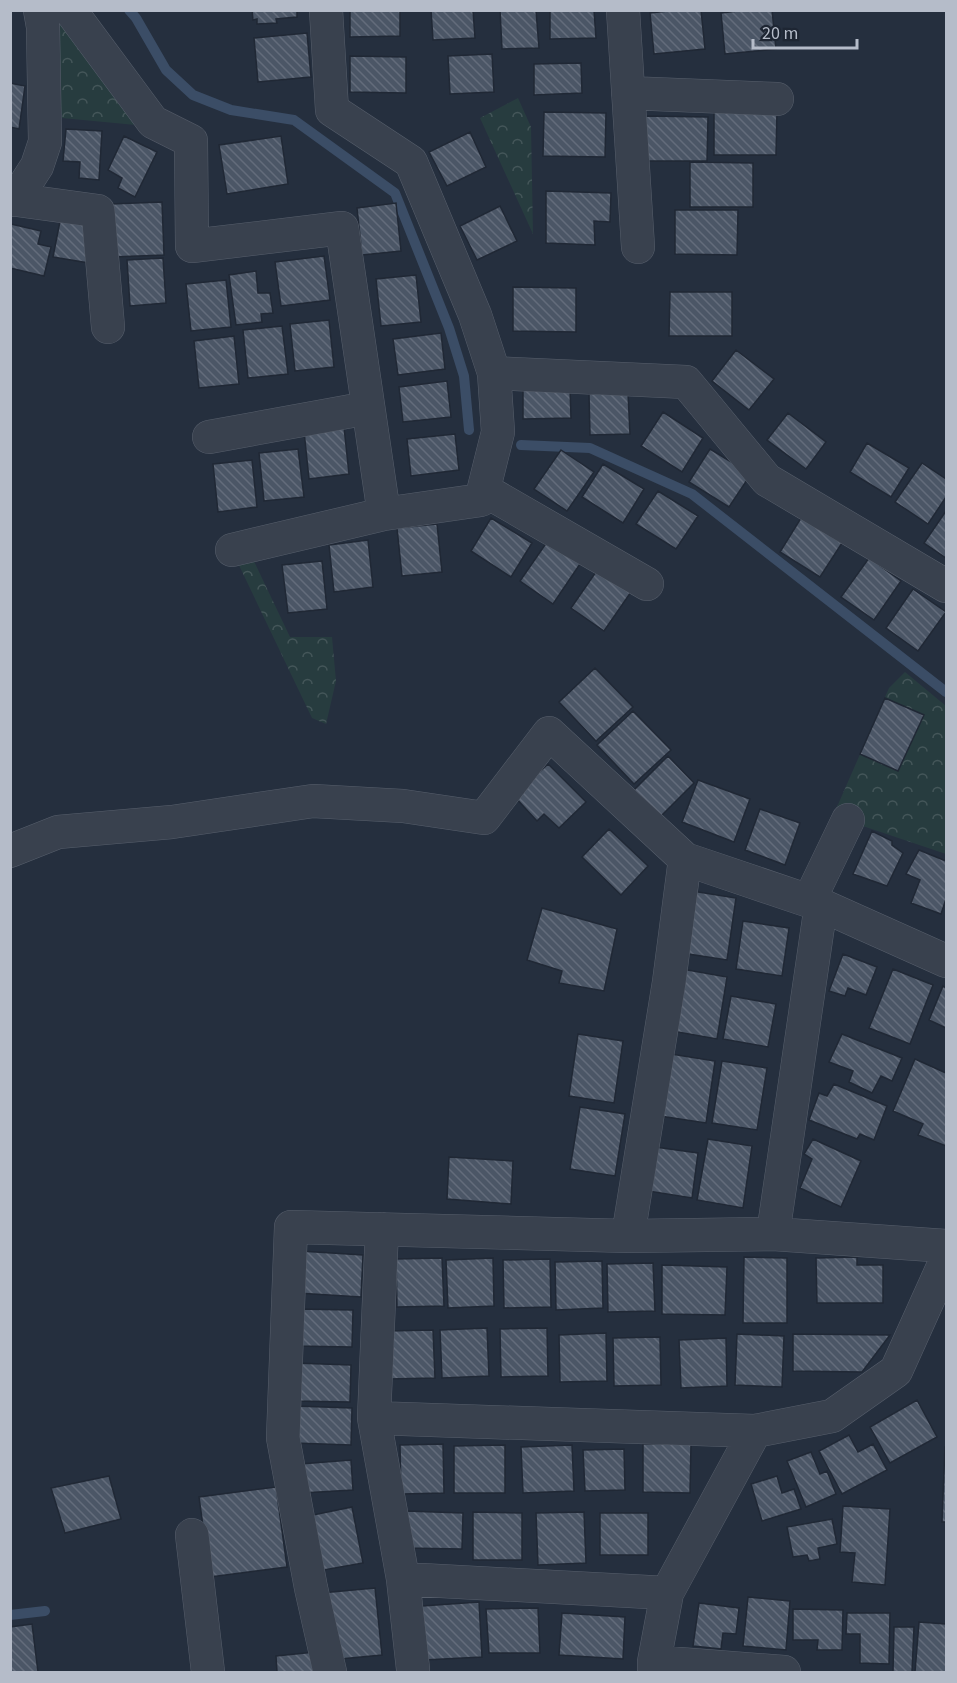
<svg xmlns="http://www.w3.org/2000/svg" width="957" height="1683" viewBox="0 0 957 1683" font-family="'Source Sans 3',sans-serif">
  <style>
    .park { fill: url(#park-crowns) }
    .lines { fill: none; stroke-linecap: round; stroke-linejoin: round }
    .stream { stroke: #3b4d66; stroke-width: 10 }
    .building { fill: url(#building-back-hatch); stroke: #202835; stroke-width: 1.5 }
    .minor-casing { stroke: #575f6c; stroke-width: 34 }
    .minor { stroke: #39414e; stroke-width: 33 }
  </style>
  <defs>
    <pattern id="park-crowns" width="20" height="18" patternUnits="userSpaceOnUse" patternTransform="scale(1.5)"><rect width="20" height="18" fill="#273c3f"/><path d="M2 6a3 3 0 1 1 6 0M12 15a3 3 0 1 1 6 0" fill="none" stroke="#445659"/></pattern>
    <pattern id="building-back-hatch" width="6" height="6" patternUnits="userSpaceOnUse" patternTransform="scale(1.5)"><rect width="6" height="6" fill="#4b5666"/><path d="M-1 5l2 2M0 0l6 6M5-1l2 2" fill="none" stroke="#636c7b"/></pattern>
  </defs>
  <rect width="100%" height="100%" fill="#252f3e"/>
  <path class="park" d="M 50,11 L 136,125 L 62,118 Z
    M 518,98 L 531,127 L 533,234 L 480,118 Z
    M 252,557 L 290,637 L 332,637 L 336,681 L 326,724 L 312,718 L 236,559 Z
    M 905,672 L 946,706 L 946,854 L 833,816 L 889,688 Z"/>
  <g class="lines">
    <path class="stream" d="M 129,10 L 136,18 L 166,70 L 193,95 L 231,110 L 294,120 L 395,193 L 449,328 L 464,376 L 469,430
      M 521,445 L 590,448 L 692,494 L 946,692
      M 10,1615 L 45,1611"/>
  </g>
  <path class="building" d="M 252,10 L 297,10 L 297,17 L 276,19 L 277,23 L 257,24 L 257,19 L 253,20 Z
    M 350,10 L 400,10 L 400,36 L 350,37 Z
    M 431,10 L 473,10 L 475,38 L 433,40 Z
    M 500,10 L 536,10 L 539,48 L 502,49 Z
    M 550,10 L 594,10 L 596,38 L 550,39 Z
    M 677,10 L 701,10 L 705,49 L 654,54 L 650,13 Z
    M 746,10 L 772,10 L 776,49 L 725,54 L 721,13 Z
    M 307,33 L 311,77 L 258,82 L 254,38 Z
    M 492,54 L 494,92 L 450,94 L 448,56 Z
    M 350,56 L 406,57 L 406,93 L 350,92 Z
    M 581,63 L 582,93 L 534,95 L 534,64 Z
    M 10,83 L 25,86 L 19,129 L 10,127 Z
    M 714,111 L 777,111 L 776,155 L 714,155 Z
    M 544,112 L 606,113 L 605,157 L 543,156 Z
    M 645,116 L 708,117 L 707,161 L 645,161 Z
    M 66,129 L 102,131 L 99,180 L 79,178 L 80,162 L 63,161 Z
    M 470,132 L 486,167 L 447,186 L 429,152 Z
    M 124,136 L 157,152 L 135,197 L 118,188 L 122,178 L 108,170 Z
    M 281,136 L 288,184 L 227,194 L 219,145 Z
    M 690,162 L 753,163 L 753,207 L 690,207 Z
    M 546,191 L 611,193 L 610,222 L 594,221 L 595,245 L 546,243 Z
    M 162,202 L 164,255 L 112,257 L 110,204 Z
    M 396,203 L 401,251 L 362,255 L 357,208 Z
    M 500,206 L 517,241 L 477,260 L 460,226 Z
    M 675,210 L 738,210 L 737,255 L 675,254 Z
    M 61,216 L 88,222 L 89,263 L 53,257 Z
    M 11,224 L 41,231 L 38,244 L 51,247 L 44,276 L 10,268 Z
    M 324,256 L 330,300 L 281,306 L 275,262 Z
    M 163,258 L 166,303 L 130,306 L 127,260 Z
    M 256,271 L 258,293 L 270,293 L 273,313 L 261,314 L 262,322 L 236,325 L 229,275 Z
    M 416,275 L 421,322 L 381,326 L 376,279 Z
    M 226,280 L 231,327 L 191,331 L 186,284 Z
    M 513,287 L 576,288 L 576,332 L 513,331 Z
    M 670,292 L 732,292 L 732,336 L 669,336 Z
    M 329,320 L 334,367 L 295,371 L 290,324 Z
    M 282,326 L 288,374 L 248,378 L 243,330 Z
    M 441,333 L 445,369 L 398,375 L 393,339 Z
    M 234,336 L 239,384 L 199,388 L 194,341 Z
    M 736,350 L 774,379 L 749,410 L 712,381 Z
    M 447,381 L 451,417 L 403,422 L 399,387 Z
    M 570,388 L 571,418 L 523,419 L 523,389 Z
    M 628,393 L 630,434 L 590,435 L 589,394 Z
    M 663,412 L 703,438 L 682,472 L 641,446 Z
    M 788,413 L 826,442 L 806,469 L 767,440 Z
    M 344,427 L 349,474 L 309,479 L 304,431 Z
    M 455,434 L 459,470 L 411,476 L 407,439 Z
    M 867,443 L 909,468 L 891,497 L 850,472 Z
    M 298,449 L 304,497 L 264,501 L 259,453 Z
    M 710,449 L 751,474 L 729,507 L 689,482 Z
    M 561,450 L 594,472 L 567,511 L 534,489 Z
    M 252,460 L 257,507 L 218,512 L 213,464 Z
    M 922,463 L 946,479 L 946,497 L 928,524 L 895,502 Z
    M 603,464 L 644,489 L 623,523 L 582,497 Z
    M 658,491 L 698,516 L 676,549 L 636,524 Z
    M 946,511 L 946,558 L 924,543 Z
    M 491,518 L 532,543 L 511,577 L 471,551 Z
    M 801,518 L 842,543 L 820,577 L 780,552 Z
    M 437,524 L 442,572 L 402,576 L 397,528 Z
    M 368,540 L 373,587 L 334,592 L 329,545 Z
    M 547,542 L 580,564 L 553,604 L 520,581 Z
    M 869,558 L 901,581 L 874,620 L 841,597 Z
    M 322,561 L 327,609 L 288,613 L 282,565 Z
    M 598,569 L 631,592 L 604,631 L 571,608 Z
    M 913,589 L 946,612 L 918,651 L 886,628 Z
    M 595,668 L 633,707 L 596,741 L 559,702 Z
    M 885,698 L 924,715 L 898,771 L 860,754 Z
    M 633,711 L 671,750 L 634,784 L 597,745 Z
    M 668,756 L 694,783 L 661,816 L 634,790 Z
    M 548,764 L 586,802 L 559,828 L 544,814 L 537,821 L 514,796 Z
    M 698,780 L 750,799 L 734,842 L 682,822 Z
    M 760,809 L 800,823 L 785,865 L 745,850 Z
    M 609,829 L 648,866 L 621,895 L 582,857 Z
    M 872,831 L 892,841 L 892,845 L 903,853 L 887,886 L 853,874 Z
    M 919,850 L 946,861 L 946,899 L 941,914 L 911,903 L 920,880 L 906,874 Z
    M 692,891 L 736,898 L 727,960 L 682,953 Z
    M 542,908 L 617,929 L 604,991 L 559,983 L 562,971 L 527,960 Z
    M 743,921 L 789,928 L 782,976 L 736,969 Z
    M 843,954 L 877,967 L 866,995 L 848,988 L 845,996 L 829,991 Z
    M 682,969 L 727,977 L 717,1039 L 672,1031 Z
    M 893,969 L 933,985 L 910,1044 L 869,1028 Z
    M 943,986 L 946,988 L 946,1028 L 929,1020 Z
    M 731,996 L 776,1004 L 768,1047 L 723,1039 Z
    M 578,1034 L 623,1041 L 614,1103 L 569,1096 Z
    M 842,1034 L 902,1058 L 892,1081 L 881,1076 L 872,1093 L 849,1082 L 853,1071 L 829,1062 Z
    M 671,1054 L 715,1061 L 706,1123 L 660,1116 Z
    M 915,1059 L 946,1073 L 946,1146 L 918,1135 L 923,1124 L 893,1111 Z
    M 722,1061 L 767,1068 L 757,1130 L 712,1123 Z
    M 834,1084 L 887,1106 L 874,1140 L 860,1134 L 857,1139 L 809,1120 L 819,1093 L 827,1096 Z
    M 580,1107 L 625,1114 L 615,1176 L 570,1169 Z
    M 708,1139 L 752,1146 L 743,1208 L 697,1200 Z
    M 813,1139 L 861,1161 L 841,1207 L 800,1188 L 812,1159 L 804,1154 Z
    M 655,1147 L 698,1153 L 692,1198 L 648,1191 Z
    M 449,1157 L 513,1161 L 511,1204 L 447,1199 Z
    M 300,1251 L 363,1255 L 361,1297 L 297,1293 Z
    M 744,1257 L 787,1258 L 787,1323 L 743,1323 Z
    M 857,1257 L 857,1265 L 883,1265 L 883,1303 L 817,1303 L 816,1258 Z
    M 442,1258 L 444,1306 L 397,1307 L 396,1259 Z
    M 493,1258 L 494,1306 L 448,1308 L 446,1260 Z
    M 550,1259 L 551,1307 L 504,1308 L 503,1260 Z
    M 602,1261 L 603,1308 L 556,1310 L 555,1262 Z
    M 653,1263 L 655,1311 L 608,1312 L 607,1264 Z
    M 662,1265 L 727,1267 L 725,1315 L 662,1314 Z
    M 296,1309 L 353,1310 L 352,1347 L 295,1346 Z
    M 487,1328 L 489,1376 L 442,1378 L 440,1330 Z
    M 547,1328 L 548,1376 L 501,1377 L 500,1329 Z
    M 433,1330 L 435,1378 L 388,1379 L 387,1331 Z
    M 606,1333 L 607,1381 L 560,1382 L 559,1335 Z
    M 737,1334 L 784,1336 L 782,1387 L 735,1385 Z
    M 793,1334 L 890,1335 L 862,1372 L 793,1371 Z
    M 660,1337 L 661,1385 L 614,1386 L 613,1338 Z
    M 726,1338 L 727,1386 L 681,1388 L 679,1340 Z
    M 294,1363 L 351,1365 L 350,1402 L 293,1401 Z
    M 917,1400 L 937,1437 L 890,1463 L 870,1427 Z
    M 295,1406 L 352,1408 L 351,1445 L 294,1443 Z
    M 849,1435 L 858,1452 L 873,1444 L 887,1470 L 842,1494 L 819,1451 Z
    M 443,1444 L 444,1493 L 401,1494 L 400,1445 Z
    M 643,1444 L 691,1444 L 690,1493 L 643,1492 Z
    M 505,1445 L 505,1493 L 454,1493 L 454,1446 Z
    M 572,1445 L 574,1491 L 523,1493 L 521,1447 Z
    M 945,1447 L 946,1447 L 946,1522 L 942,1522 Z
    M 624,1449 L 625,1490 L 585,1491 L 583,1450 Z
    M 811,1452 L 820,1474 L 827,1471 L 836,1494 L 806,1507 L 787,1461 Z
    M 351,1460 L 353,1490 L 302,1493 L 300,1464 Z
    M 109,1476 L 121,1519 L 65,1533 L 51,1488 Z
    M 777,1476 L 782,1493 L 794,1489 L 801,1509 L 762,1521 L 751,1484 Z
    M 276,1487 L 287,1567 L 210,1577 L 199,1497 Z
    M 843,1506 L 890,1509 L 885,1585 L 852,1582 L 855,1553 L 840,1552 Z
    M 352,1507 L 363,1563 L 318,1571 L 308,1516 Z
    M 405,1511 L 463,1513 L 462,1549 L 404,1548 Z
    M 473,1512 L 522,1513 L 522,1560 L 473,1560 Z
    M 584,1512 L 586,1563 L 538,1565 L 536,1513 Z
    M 600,1513 L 648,1513 L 648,1555 L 600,1555 Z
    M 832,1519 L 837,1544 L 818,1548 L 820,1559 L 809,1561 L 807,1555 L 793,1557 L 787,1527 Z
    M 375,1588 L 382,1655 L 340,1659 L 321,1593 Z
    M 748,1597 L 790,1601 L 786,1650 L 743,1646 Z
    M 479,1602 L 482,1657 L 424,1660 L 422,1606 Z
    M 699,1603 L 739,1608 L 736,1634 L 723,1633 L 721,1649 L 693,1646 Z
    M 538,1608 L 540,1653 L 489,1653 L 486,1609 Z
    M 793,1609 L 843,1610 L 842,1650 L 817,1650 L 818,1640 L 793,1640 Z
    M 562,1613 L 625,1617 L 623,1659 L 559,1655 Z
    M 847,1613 L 890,1613 L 889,1664 L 860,1663 L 860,1634 L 846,1634 Z
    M 919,1622 L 946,1624 L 946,1672 L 915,1672 Z
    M 32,1624 L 38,1672 L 10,1672 L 10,1627 Z
    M 894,1627 L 914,1627 L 912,1672 L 893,1672 Z
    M 315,1652 L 317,1672 L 277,1672 L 276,1656 Z"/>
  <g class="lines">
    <defs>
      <path id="minor" d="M 70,10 L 153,122 L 191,141 L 192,246 L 342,228 L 384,514 L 232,550
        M 326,10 L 332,110 L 411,162 L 475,315 L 494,373 L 686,382 L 767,480 L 946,586
        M 623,10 L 638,247
        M 628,93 L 777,99
        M 10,199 L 98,211 L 108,327
        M 15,200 L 37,166 L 45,142 L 43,27 L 40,10
        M 209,437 L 368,408
        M 484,490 L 647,584
        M 384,514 L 481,500 L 498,432 L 494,373
        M 10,851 L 58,832 L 172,822 L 313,801 L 403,806 L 484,818 L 549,733 L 685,859
        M 809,901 L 848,820
        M 382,1229 L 374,1418 L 403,1579 L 413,1669
        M 773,1234 L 821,905
        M 628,1236 L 669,982 L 685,859 L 821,905 L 946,961
        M 374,1418 L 755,1431
        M 192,1535 L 208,1672
        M 403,1579 L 667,1593
        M 654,1662 L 784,1672
        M 330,1672 L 311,1588 L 283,1438 L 291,1227 L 628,1236 L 773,1234 L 946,1246
        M 654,1672 L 654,1662 L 667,1593 L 755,1431 L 832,1416 L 896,1371 L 946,1260"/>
    </defs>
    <use href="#minor" class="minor-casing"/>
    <use href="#minor" class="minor"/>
  </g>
  <rect width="957" height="1683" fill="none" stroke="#b5bcc9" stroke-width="24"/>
  <path d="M753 39v9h104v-9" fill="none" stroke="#b5bcc9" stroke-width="3"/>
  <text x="762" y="39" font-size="18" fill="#b5bcc9" stroke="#1e2633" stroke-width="4.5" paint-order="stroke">20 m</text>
</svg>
